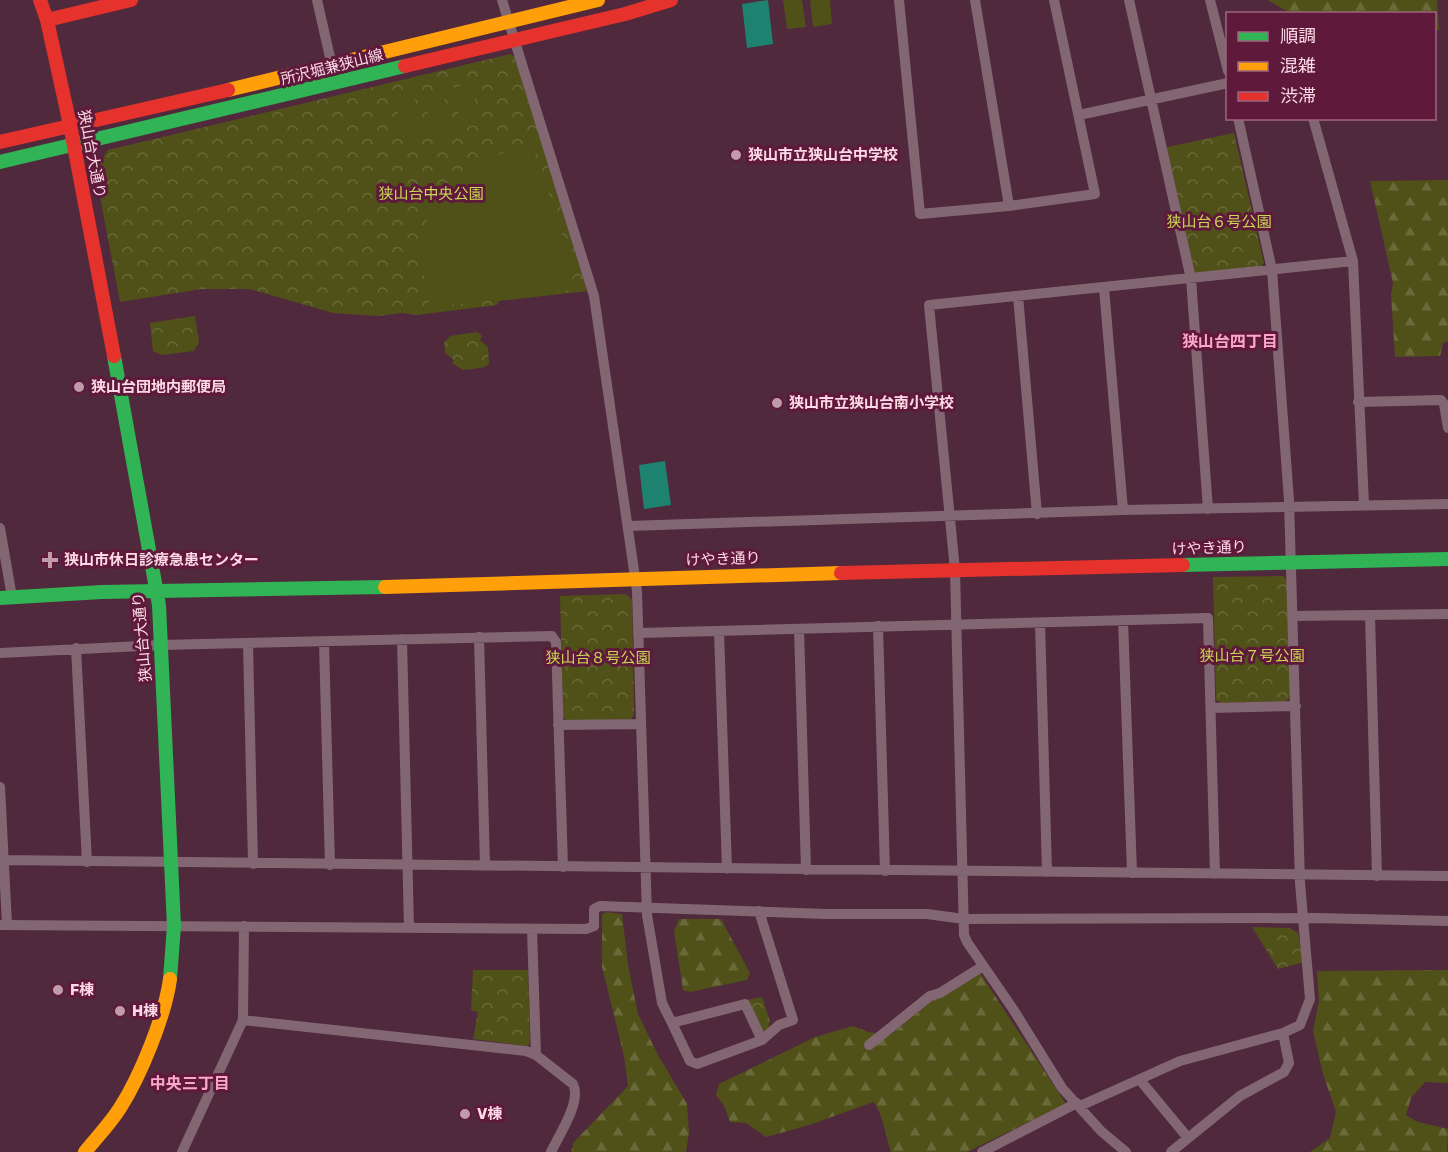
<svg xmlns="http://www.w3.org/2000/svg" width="1448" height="1152" viewBox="0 0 1448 1152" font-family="Rubik,'Noto Sans JP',sans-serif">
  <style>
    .forest { fill: url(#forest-firs) }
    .park { fill: url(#park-crowns) }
    .garden { fill: #505119 }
    .water { fill: #1d8270 }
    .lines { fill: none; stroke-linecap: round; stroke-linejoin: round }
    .street { stroke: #826773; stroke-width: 10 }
    .fast { stroke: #30b455; stroke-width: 14 }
    .slow { stroke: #ff9f0a; stroke-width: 14 }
    .jam { stroke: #e5322d; stroke-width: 14 }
    .poi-dot { fill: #c09baa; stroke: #5f1a3b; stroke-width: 2 }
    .labels { text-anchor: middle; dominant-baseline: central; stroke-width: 6; stroke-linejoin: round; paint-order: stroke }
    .street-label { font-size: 15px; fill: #fcd9e5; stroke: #5f1a3b }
    .poi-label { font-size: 15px; font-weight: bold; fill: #fcd9e5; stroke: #5f1a3b; text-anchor: start }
    .park-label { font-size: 15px; fill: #cad953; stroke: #5f1a3b }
    .neighbourhood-label { font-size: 16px; font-weight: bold; fill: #fba7c7; stroke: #5f1a3b }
  </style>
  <defs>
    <pattern id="forest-firs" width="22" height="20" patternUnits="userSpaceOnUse" patternTransform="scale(1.5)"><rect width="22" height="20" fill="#505119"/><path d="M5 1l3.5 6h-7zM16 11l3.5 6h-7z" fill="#6a693a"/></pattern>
    <pattern id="park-crowns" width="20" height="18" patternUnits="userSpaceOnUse" patternTransform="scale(1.5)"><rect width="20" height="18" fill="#505119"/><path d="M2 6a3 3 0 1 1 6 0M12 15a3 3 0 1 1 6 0" fill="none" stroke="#6a693a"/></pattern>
  </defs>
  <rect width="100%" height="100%" fill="#50293c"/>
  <path class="forest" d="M 1268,0 L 1437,0 L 1439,30 L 1435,30 L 1434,14 L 1288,12 Z
    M 1448,180 L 1448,341 L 1443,343 L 1440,356 L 1395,357 L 1391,295 L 1393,283 L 1370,181 Z
    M 606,912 L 622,914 L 628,965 L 638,1014 L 658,1055 L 687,1104 L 689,1133 L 686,1152 L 571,1152 L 574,1142 L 628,1086 L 624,1056 L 602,967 L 602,915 Z
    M 679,919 L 721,919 L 750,973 L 747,980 L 690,992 L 683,990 L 674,931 Z
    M 1448,970 L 1448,1083 L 1425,1082 L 1411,1098 L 1406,1115 L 1418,1122 L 1448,1129 L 1447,1152 L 1310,1152 L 1330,1138 L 1336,1112 L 1323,1074 L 1313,1031 L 1319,1001 L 1317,971 Z
    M 980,973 L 1066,1104 L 967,1152 L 891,1152 C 885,1135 884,1117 874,1102 L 806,1126 L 766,1137 L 746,1123 L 730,1122 L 724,1106 L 716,1095 L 719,1084 L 815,1037 L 853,1026 L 868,1032 L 890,1035 L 933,1000 Z"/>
  <path class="park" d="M 510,54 L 515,57 L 587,291 L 499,301 L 497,305 L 417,315 L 402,313 L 377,316 L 333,313 L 250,289 L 201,289 L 120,302 L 95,170 L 108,150 Z
    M 1234,133 L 1264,263 L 1260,267 L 1197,274 L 1193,271 L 1167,147 Z
    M 195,316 L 199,342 L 194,351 L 162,355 L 153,351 L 150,323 Z
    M 477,332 L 482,336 L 480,340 L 488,347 L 489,364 L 485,367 L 463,370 L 452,363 L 454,360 L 445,353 L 444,343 L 450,336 Z
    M 1283,576 L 1288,581 L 1290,697 L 1286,701 L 1221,703 L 1216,700 L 1213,577 Z
    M 626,594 L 632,600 L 634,715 L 631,719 L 567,721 L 563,716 L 560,596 Z
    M 1252,927 L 1290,928 L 1298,933 L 1304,962 L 1278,969 Z
    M 473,970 L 528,970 L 530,1042 L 528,1046 L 473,1039 L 478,1012 L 471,1010 Z
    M 762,997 L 770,1021 L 767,1033 L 762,1033 L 747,1000 Z"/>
  <path class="garden" d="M 783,0 L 802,0 L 806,27 L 787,29 Z
    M 810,0 L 830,0 L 832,24 L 813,27 Z
    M 471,83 L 480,124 L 462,128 L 452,88 Z
    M 442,90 L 452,131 L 433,135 L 424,94 Z
    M 414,97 L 424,138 L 405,142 L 395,102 Z
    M 533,147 L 575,273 L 566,291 L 430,307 C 407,217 438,159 533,147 Z"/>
  <path class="water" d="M 768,0 L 773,44 L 747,48 L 742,4 Z
    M 665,461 L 671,505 L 644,509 L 639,465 Z"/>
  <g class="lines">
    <path class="street" d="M 317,0 L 332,66
      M 502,0 L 594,296 L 637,591 L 647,915 L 662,1003 L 672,1023
      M 899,0 L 920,214 L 1009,206 L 1095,194 L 1054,0
      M 975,0 L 1009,206
      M 1129,0 L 1191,279 L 1208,509
      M 1210,0 L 1228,71
      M 1079,115 L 1228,83
      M 1313,118 L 1353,261 L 1364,505
      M 1104,288 L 1123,510
      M 1018,296 L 1037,514
      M 1358,402 L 1441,400 L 1444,404 L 1448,428
      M 628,526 L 1123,510 L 1448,504
      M 0,528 L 12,597
      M 1370,615 L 1377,876
      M 1293,616 L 1448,614
      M 1123,620 L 1132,873
      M 1040,623 L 1047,872
      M 878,626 L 885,871
      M 799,629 L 806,870
      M 719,632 L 727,869
      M 638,633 L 1208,618 L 1215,874
      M 479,637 L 485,866
      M 402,639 L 409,928
      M 324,642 L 330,865
      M 248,643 L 253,864
      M 76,648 L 87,862
      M 0,653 L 161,645 L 552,636 L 556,642 L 563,867
      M 1211,708 L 1296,706
      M 558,725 L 641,724
      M 0,787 L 7,925
      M 0,860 L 1448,876
      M 759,911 L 793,1020 L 779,1025 L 762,1040
      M 0,925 L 586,929 L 594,926 L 594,909 L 600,906 L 826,914 L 927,914 L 964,919 L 1315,918 L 1448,921
      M 532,929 L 536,1055
      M 745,1004 L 762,1040 L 697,1064 L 690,1061 L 672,1023 Z
      M 243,1020 L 526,1051 L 536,1055 L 573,1084 C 582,1101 559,1135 551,1152
      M 869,1045 L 930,996 L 940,993 L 983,966
      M 1140,1080 L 1188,1138
      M 1080,1106 L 1180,1061 L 1283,1033 L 1300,1025 L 1310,999 L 1300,883 L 1289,500 L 1272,270 L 1238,118
      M 182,1152 L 243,1020 L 244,926
      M 982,1152 L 1077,1103
      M 1126,1152 L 1101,1131 L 1062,1088 L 1013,1009 L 967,942 L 964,935 L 955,570 L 929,305 L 1353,261
      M 1171,1152 L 1240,1096 L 1284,1072 L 1289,1063 L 1283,1033"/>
    <path class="fast" d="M 0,162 L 405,66
      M 114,356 L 159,605 L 174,926 L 170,979
      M 1183,565 L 1448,559
      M 0,598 L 102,592 L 385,587"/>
    <path class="slow" d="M 228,90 L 598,0
      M 385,587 L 841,573
      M 85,1152 C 96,1138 110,1124 120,1108 C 140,1077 165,1016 170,979"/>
    <path class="jam" d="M 40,0 L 47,20 L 70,125 L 114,356
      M 47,20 L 131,0
      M 405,66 L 625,14 L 671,0
      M 0,142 L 228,90
      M 841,573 L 1183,565"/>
  </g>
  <g class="poi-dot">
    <circle cx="736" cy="155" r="6"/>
    <circle cx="79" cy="387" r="6"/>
    <circle cx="777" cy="403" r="6"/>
    <path d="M47 551h6v6h6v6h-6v6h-6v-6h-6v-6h6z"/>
    <circle cx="58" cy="990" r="6"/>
    <circle cx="120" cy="1011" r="6"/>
    <circle cx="465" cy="1114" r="6"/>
  </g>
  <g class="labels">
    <g class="street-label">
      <text transform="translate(332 67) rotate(-14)">所沢堀兼狭山線</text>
      <text transform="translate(92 154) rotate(79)">狭山台大通り</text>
      <text transform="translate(1209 548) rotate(-2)">けやき通り</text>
      <text transform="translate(723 559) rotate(-2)">けやき通り</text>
      <text transform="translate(142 637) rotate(-95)">狭山台大通り</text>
    </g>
    <g class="poi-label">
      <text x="748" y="155">狭山市立狭山台中学校</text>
      <text x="91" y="387">狭山台団地内郵便局</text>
      <text x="789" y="403">狭山市立狭山台南小学校</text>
      <text x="64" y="560">狭山市休日診療急患センター</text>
      <text x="70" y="990">F棟</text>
      <text x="132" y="1011">H棟</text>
      <text x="477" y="1114">V棟</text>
    </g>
    <g class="park-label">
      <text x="431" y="194">狭山台中央公園</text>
      <text x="1219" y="222">狭山台６号公園</text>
      <text x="1252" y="656">狭山台７号公園</text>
      <text x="598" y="658">狭山台８号公園</text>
    </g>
    <g class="neighbourhood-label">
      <text x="1230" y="341">狭山台四丁目</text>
      <text x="190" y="1083">中央三丁目</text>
    </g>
  </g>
  <rect x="1226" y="12" width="210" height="108" fill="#5f1a3b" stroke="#9e667f" stroke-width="1.5"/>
  <rect x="1238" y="32" width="30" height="9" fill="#30b455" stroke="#9e667f" stroke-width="1.5"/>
  <text x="1280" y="42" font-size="18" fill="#fcd9e5">順調</text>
  <rect x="1238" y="62" width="30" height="9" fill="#ff9f0a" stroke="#9e667f" stroke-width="1.5"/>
  <text x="1280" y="72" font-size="18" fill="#fcd9e5">混雑</text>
  <rect x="1238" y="92" width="30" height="9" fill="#e5322d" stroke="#9e667f" stroke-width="1.5"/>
  <text x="1280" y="102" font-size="18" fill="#fcd9e5">渋滞</text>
</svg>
